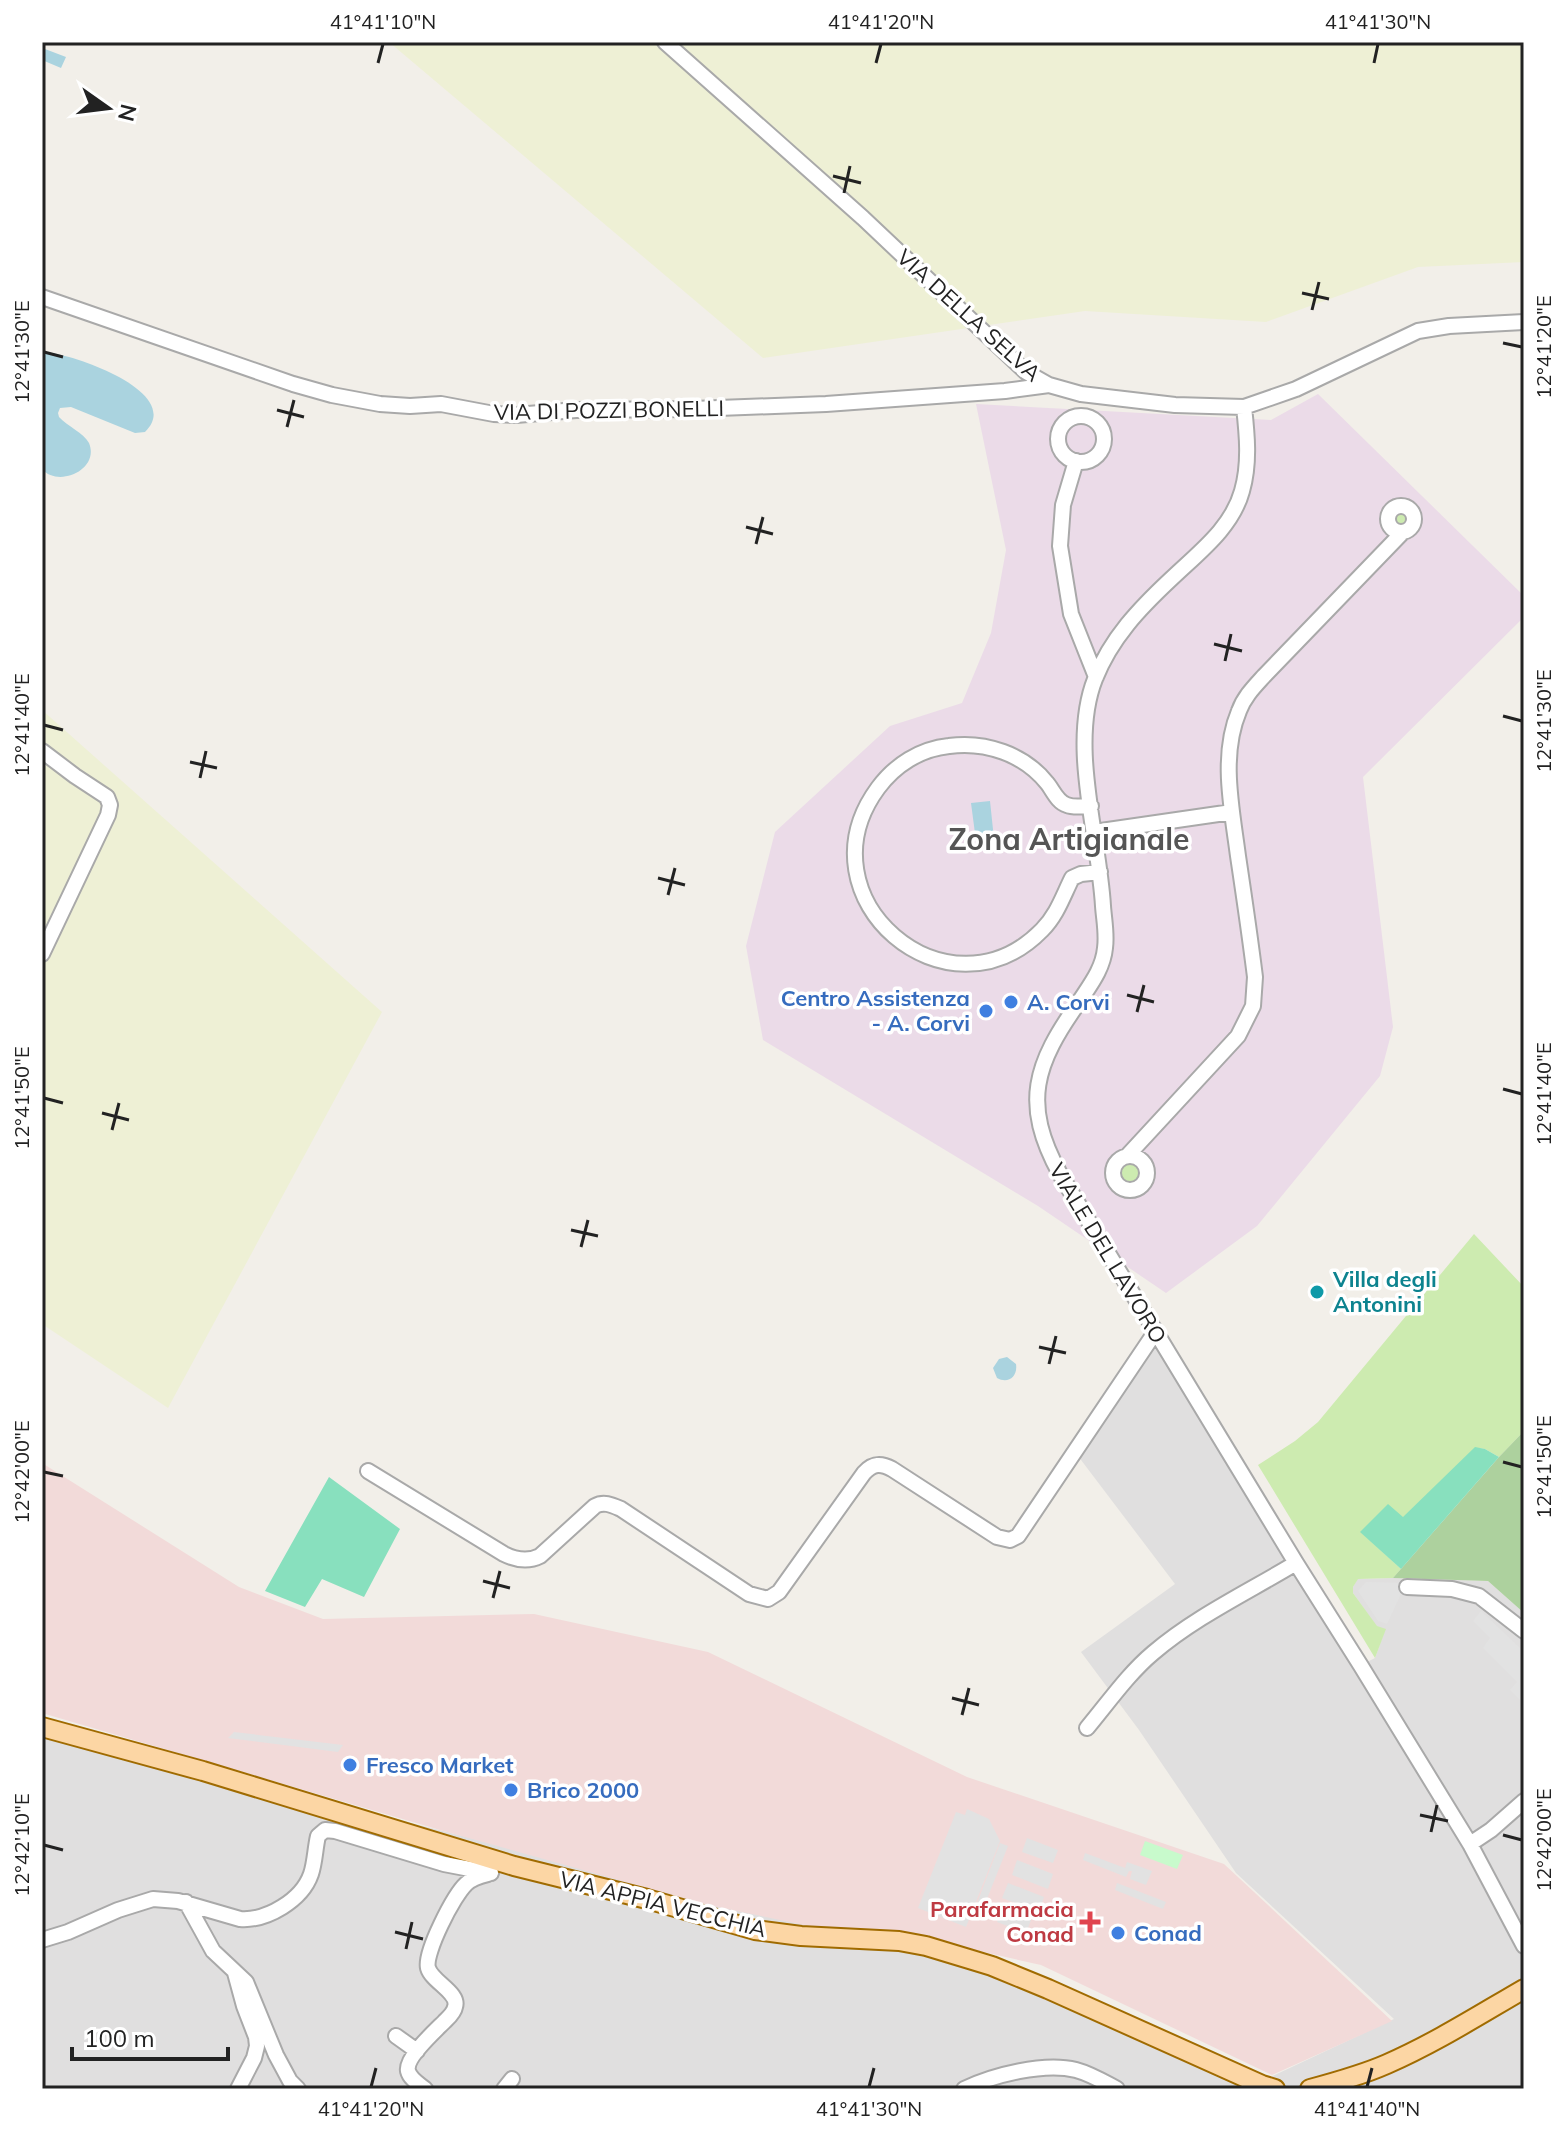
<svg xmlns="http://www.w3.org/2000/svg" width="1566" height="2131" viewBox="0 0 1566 2131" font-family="Mulish,sans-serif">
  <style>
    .residential { fill: #e0dfdf }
    .commercial { fill: #f2dad9 }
    .industrial { fill: #ebdbe8 }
    .farmland { fill: #eef0d5 }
    .grass { fill: #cdebb0 }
    .forest { fill: #add19e }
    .park { fill: #c8facc }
    .pitch { fill: #88e0be }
    .parking { fill: #e2e2e2 }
    .water { fill: #aad3df }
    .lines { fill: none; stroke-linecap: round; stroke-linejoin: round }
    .minor-casing { stroke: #a9a9a9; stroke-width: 18 }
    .major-casing { stroke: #a06b00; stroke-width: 22 }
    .minor { stroke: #fff; stroke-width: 14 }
    .major { stroke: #fcd6a4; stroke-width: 18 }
    .ticks { fill: none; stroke: #222; stroke-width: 3 }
    .shop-dot { fill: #3f7fe0; stroke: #fff; stroke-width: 3 }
    .culture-dot { fill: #0f9aa8; stroke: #fff; stroke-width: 3 }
    .health-dot { fill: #e0444e; stroke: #fff; stroke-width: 3 }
    .labels { text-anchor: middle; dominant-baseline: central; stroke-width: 7; stroke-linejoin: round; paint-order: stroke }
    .street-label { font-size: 22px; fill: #222; stroke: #fff }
    .shop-label { font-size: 22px; font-weight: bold; fill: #366cbe; stroke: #fff; text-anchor: start }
    .culture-label { font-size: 22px; font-weight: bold; fill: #0d838f; stroke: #fff; text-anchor: start }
    .health-label { font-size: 22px; font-weight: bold; fill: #be3a42; stroke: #fff; text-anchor: end }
    .district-label { font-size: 30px; font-weight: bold; fill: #555; stroke: #fff }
    .neatline { fill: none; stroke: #222; stroke-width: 3 }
    .ticks-label { font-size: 20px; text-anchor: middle; fill: #222 }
  </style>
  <rect width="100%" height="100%" fill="#f2efe9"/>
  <path class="residential" d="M 1163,1336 L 1361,1665 L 1375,1658 L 1385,1630 L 1377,1627 L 1353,1593 L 1353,1587 L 1357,1579 L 1393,1578 L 1488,1581 L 1524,1613 L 1524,2089 L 42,2089 L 42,1731 L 1005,1971 L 1262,2081 L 1394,2019 L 1236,1873 L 1139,1730 L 1081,1652 L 1175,1584 L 1078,1456 Z"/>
  <path class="commercial" d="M 42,1463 L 239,1587 L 323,1619 L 534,1614 L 708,1652 L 967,1777 L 1224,1864 L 1392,2021 L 1272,2075 L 1041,1965 L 921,1938 L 848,1934 L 708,1905 L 440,1830 L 42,1713 Z"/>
  <path class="industrial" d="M 1318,394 L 1524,596 L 1524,617 L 1363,777 L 1393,1027 L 1380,1076 L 1257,1226 L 1166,1293 L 1038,1206 L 763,1040 L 746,946 L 775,832 L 890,726 L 962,703 L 991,633 L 1006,550 L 976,404 L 1271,420 Z"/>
  <path class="farmland" d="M 389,42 L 1524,42 L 1524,262 L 1418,267 L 1266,322 L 1085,311 L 763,358 Z
    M 42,710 L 382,1012 L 168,1408 L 42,1324 Z"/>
  <path class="grass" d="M1391 519a10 10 0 1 1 20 0a10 10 0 1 1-20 0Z
    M1119 1173a11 11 0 1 1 22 0a11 11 0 1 1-22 0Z
    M 1474,1234 L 1524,1287 L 1524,1431 L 1499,1457 L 1485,1449 L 1475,1448 L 1403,1518 L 1361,1532 L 1401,1569 L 1393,1578 L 1358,1579 L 1353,1587 L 1353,1593 L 1377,1626 L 1386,1629 L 1375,1658 L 1258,1465 L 1295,1441 L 1318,1422 Z"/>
  <path class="forest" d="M 1524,1431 L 1524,1613 L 1488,1581 L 1393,1578 L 1499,1457 Z"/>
  <path class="park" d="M 1145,1841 L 1183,1855 L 1177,1869 L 1140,1855 Z"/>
  <path class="pitch" d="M 1475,1447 L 1485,1449 L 1499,1457 L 1401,1569 L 1360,1532 L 1388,1504 L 1403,1517 Z
    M 329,1477 L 400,1529 L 364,1597 L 322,1579 L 305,1607 L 265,1591 Z"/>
  <path class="parking" d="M 1366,1582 L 1406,1583 L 1387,1624 L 1378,1621 L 1358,1591 Z
    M 1481,1611 L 1524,1652 L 1524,1704 L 1510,1690 L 1517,1682 L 1483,1648 L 1490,1638 L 1473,1621 Z
    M 234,1732 L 343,1745 L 338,1752 L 228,1738 Z
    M 967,1809 L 989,1819 L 1000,1841 L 966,1927 L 918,1908 L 956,1812 L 965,1815 Z
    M 1027,1838 L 1058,1850 L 1053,1863 L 1022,1852 Z
    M 1000,1843 L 1008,1846 L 979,1919 L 972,1916 Z
    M 1085,1853 L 1125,1868 L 1127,1862 L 1152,1871 L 1146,1885 L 1130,1879 L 1132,1871 L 1129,1871 L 1126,1877 L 1083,1860 Z
    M 1017,1860 L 1053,1874 L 1048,1889 L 1012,1875 Z
    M 1008,1883 L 1044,1897 L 1039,1912 L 1002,1898 Z
    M 1117,1883 L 1166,1902 L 1163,1909 L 1115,1890 Z
    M 999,1907 L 1031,1920 L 1026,1933 L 997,1922 L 1000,1915 L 997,1914 Z"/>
  <path class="water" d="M 45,49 L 66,57 L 61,68 L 42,60 Z
    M 42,352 C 69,352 186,392 145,432 L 135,433 L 71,407 L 60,408 L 58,413 L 59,417 C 67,426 84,433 89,443 C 100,470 58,488 42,469 Z
    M 990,801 L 994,839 L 976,841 L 971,803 Z
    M 1007,1357 L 1016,1364 C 1018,1377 1008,1384 997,1378 L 993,1368 L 999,1359 Z"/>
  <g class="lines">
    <defs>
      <path id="minor" d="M 665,42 L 863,218 L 1026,372 L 1049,385 L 1081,394 L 1175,405 L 1244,407 L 1296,389 L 1418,331 L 1449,326 L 1524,322
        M 42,297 L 293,384 L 332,395 L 380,404 L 410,406 L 441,404 L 494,414 L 516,415 L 576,410 L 693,409 L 826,404 L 1005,391 L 1049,385
        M 1244,407 C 1247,434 1250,463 1242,491 C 1232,528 1198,553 1171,579 C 1140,608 1111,638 1095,679 C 1069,745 1099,836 1103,906 C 1104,920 1107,934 1105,948 C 1103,969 1090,985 1079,1002 C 1035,1064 1021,1103 1060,1174 L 1296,1563 L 1361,1666 L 1470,1844 L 1524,1946
        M1058 439a23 23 0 1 1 46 0a23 23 0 1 1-46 0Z
        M 1076,461 L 1063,505 L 1060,546 L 1071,614 L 1096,677
        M1388 519a13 13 0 1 1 26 0a13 13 0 1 1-26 0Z
        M 42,751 L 75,776 L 107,797 L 110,805 L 108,815 L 42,954
        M 1091,806 C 1083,806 1074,808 1067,805 C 1057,802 1053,790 1047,783 C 1024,754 985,741 949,746 C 920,749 895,765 878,788 C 797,898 948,1026 1042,930 C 1057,915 1063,896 1072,878 L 1081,874 L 1100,872
        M 1094,832 L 1232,812
        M 1128,1155 L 1238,1036 L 1253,1006 L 1255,977 C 1250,937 1244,896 1238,856 C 1232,809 1220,756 1239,711 C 1244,697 1254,687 1264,676 L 1402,533
        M1113 1173a17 17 0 1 1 34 0a17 17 0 1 1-34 0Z
        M 368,1471 L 504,1554 C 516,1560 528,1562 540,1556 L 595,1506 C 604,1501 612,1505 621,1509 L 749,1594 L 768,1599 L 779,1592 L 864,1473 C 873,1463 881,1463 892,1469 L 997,1537 L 1010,1540 L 1018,1536 L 1156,1331
        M 1407,1587 L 1452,1589 L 1479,1596 L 1524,1631
        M 1087,1728 C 1108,1703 1128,1674 1153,1653 C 1195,1617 1248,1592 1296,1563
        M 1470,1844 L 1491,1830 L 1524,1801
        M 186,1902 L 213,1951 L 246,1982 L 276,2055 L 290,2081 L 298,2089
        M 42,1940 L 68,1932 L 118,1910 L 153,1899 L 178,1901 L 240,1919 C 267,1921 302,1900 311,1874 C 315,1862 315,1849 318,1836 L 325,1830 L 335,1831 L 444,1864 L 491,1873
        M 235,1973 L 244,2006 L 256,2037 L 257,2046 L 254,2058 L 238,2089
        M 396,2036 L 417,2051
        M 425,2089 C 419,2084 410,2079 408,2071 C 405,2058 435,2031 444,2022 C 448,2018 454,2013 455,2007 C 460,1993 432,1982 428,1968 C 424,1953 454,1895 466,1884 C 472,1878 480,1876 488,1874
        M 504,2089 L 512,2079
        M 964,2089 C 993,2075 1044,2062 1076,2070 C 1091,2074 1104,2082 1117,2089"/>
      <path id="major" d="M 42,1727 L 203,1771 L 514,1866 L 647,1899 L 755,1930 L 801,1936 L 899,1941 L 926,1946 L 969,1959 L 992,1966 L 1048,1989 L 1262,2085 L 1275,2089
        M 1310,2089 C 1336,2082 1362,2075 1387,2064 C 1435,2043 1479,2015 1524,1989"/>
    </defs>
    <use href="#minor" class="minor-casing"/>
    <use href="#major" class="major-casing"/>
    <use href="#minor" class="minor"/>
    <use href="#major" class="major"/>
  </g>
  <path class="ticks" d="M 378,63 L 383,44M 876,63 L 881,44M 1374,63 L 1378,44M 833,176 L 861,183M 844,193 L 850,166M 1302,293 L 1329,299M 1312,310 L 1319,282M 1503,343 L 1522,347M 44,352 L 63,357M 277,410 L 304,417M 287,427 L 294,400M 746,527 L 773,534M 756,544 L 763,517M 1214,644 L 1242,651M 1225,661 L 1231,634M 1503,716 L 1522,721M 44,725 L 63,730M 190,762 L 217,768M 200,778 L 206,751M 658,878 L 685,885M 668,895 L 675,868M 1127,995 L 1154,1002M 1137,1012 L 1144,985M 1503,1089 L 1522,1094M 44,1098 L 63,1103M 102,1113 L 129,1120M 112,1130 L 119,1103M 571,1230 L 598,1236M 581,1247 L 588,1220M 1039,1347 L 1066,1353M 1049,1364 L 1056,1336M 1503,1462 L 1522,1467M 44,1472 L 63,1476M 483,1581 L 510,1588M 493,1598 L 500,1571M 952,1698 L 979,1705M 962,1715 L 969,1688M 1420,1815 L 1448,1821M 1431,1832 L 1437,1805M 1503,1835 L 1522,1840M 44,1845 L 63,1850M 395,1932 L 423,1939M 406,1949 L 412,1922M 371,2087 L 376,2068M 869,2087 L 874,2068M 1367,2087 L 1372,2068"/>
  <g class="shop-dot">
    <circle cx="1011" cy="1002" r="8"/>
    <circle cx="986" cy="1011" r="8"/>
    <circle cx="350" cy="1765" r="8"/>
    <circle cx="511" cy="1790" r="8"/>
    <circle cx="1118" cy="1933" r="8"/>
  </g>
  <circle class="culture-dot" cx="1317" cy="1292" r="8"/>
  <path class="health-dot" d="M1086 1910h8v8h8v8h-8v8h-8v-8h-8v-8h8z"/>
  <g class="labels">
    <g class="street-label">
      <text transform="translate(969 315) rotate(42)">VIA DELLA SELVA</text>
      <text transform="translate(609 410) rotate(-1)">VIA DI POZZI BONELLI</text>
      <text transform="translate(1108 1253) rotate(59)">VIALE DEL LAVORO</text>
      <text transform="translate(663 1904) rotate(14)">VIA APPIA VECCHIA</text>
    </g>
    <g class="shop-label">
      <text x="970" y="998" text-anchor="end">Centro Assistenza<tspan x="970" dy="25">- A. Corvi</tspan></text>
      <text x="1027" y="1002">A. Corvi</text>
      <text x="366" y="1765">Fresco Market</text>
      <text x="527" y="1790">Brico 2000</text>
      <text x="1134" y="1933">Conad</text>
    </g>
    <g class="culture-label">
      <text x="1333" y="1279">Villa degli<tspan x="1333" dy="25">Antonini</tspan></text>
    </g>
    <g class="health-label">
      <text x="1074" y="1909">Parafarmacia<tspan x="1074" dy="25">Conad</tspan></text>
    </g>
    <g class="district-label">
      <text x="1069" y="839">Zona Artigianale</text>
    </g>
  </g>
  <rect width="1566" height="2131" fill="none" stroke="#ffffff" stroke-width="88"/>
  <g transform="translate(108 108) rotate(104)" stroke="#ffffff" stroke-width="6" paint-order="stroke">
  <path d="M0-6L14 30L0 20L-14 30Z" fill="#222222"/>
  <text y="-12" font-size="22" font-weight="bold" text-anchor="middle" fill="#222222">N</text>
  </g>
  <path d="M72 2047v12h156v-12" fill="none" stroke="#222222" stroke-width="4"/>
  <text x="84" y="2047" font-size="24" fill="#222222" stroke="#ffffff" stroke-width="6" paint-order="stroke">100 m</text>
  <rect x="44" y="44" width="1478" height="2043" class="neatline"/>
  <g class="ticks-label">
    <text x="383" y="29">41°41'10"N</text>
    <text x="881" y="29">41°41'20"N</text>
    <text x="1378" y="29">41°41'30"N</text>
    <text transform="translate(1544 347) rotate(-90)" y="7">12°41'20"E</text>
    <text transform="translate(22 352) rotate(-90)" y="7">12°41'30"E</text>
    <text transform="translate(1544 721) rotate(-90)" y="7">12°41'30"E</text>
    <text transform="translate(22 725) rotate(-90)" y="7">12°41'40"E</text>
    <text transform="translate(1544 1094) rotate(-90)" y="7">12°41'40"E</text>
    <text transform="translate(22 1098) rotate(-90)" y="7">12°41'50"E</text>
    <text transform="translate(1544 1467) rotate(-90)" y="7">12°41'50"E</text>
    <text transform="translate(22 1472) rotate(-90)" y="7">12°42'00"E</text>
    <text transform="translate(1544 1840) rotate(-90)" y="7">12°42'00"E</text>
    <text transform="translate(22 1845) rotate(-90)" y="7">12°42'10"E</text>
    <text x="371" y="2116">41°41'20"N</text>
    <text x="869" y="2116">41°41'30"N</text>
    <text x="1367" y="2116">41°41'40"N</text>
  </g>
</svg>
